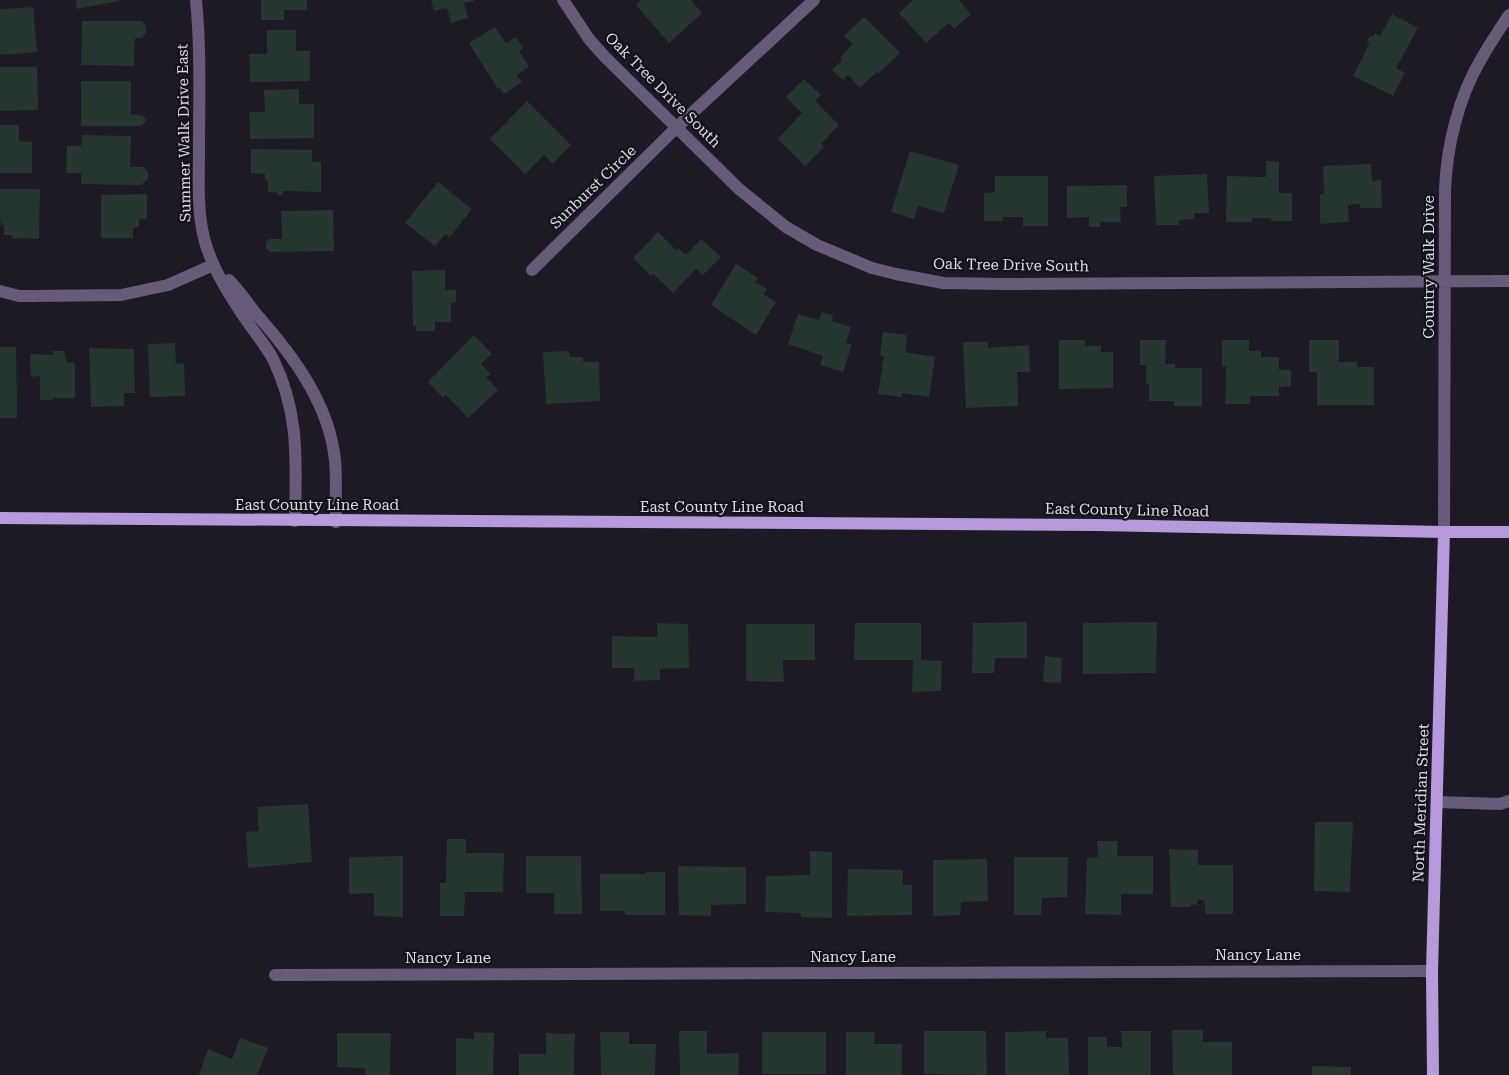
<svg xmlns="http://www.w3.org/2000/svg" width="1509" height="1075" viewBox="0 0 1509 1075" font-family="'Roboto Serif',serif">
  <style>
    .building { fill: #253530 }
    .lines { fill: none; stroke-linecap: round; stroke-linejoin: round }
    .minor { stroke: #685b7a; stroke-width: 12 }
    .major { stroke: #b69adb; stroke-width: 12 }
    .labels { text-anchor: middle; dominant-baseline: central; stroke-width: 4.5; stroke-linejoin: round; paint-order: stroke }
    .street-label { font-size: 15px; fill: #dfdce4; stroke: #15111b }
  </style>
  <rect width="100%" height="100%" fill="#1e1a25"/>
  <path class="building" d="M 76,0 L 119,0 L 119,1 L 77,9 Z
    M 261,0 L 307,0 L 307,10 L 284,10 L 284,20 L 261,20 Z
    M 431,0 L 474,0 L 474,1 L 464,3 L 468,18 L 451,23 L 447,8 L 434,11 Z
    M 641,0 L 691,0 L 702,13 L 669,43 L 636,5 Z
    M 913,0 L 959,0 L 971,14 L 954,29 L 949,23 L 926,43 L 899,13 Z
    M 33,7 L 37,52 L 0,55 L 0,9 Z
    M 1392,14 L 1418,28 L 1396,68 L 1405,73 L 1393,96 L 1353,76 L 1370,42 L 1367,41 L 1370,36 L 1373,37 L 1375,33 L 1380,36 Z
    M 864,17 L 900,53 L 878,74 L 877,72 L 860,88 L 848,75 L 843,80 L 832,70 L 842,60 L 840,58 L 853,44 L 844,36 Z
    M 82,21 L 142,21 L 146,26 L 146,33 L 142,38 L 135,38 L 134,66 L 81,65 Z
    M 495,27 L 506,43 L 516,37 L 523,48 L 519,51 L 529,67 L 517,75 L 522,82 L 504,94 L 500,88 L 498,89 L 469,43 Z
    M 267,30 L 296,30 L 296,51 L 310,51 L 310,81 L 250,82 L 249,54 L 267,54 Z
    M 0,67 L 37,67 L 38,110 L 0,111 Z
    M 804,79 L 821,95 L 815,101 L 839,125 L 821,144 L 824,147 L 805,166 L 778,139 L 802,113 L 786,97 Z
    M 81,81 L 131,81 L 131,114 L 141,115 L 145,118 L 146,121 L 141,126 L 81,126 Z
    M 299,89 L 299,104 L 314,104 L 314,138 L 250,139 L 249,112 L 265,112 L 264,90 Z
    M 527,101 L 571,145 L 553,164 L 544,155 L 525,174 L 490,139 Z
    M 0,125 L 19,125 L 19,141 L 32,142 L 32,173 L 0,173 Z
    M 82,135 L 131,136 L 130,167 L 144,167 L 148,172 L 148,179 L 141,185 L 81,184 L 81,173 L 66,173 L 67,146 L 81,146 Z
    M 251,149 L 312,150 L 312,162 L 321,162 L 321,192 L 283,191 L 283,195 L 277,195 L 278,193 L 268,192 L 268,181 L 265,181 L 265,174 L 251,173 Z
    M 910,151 L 959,165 L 944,213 L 918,206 L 914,219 L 891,212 Z
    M 1266,161 L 1279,162 L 1279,193 L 1292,193 L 1292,221 L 1271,221 L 1271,218 L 1252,218 L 1252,222 L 1226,222 L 1227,176 L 1266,177 Z
    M 1371,164 L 1372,181 L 1381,180 L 1382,208 L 1360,208 L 1360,204 L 1348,205 L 1349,222 L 1320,224 L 1320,194 L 1324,194 L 1323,166 Z
    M 1207,174 L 1209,213 L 1194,213 L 1194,219 L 1179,220 L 1179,225 L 1156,225 L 1154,176 Z
    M 995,176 L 1048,176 L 1048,226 L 1023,226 L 1023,217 L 1003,217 L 1003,221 L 984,221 L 984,193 L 995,192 Z
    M 438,182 L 472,209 L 450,237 L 445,234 L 435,246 L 405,223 Z
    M 1127,185 L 1127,207 L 1120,207 L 1121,222 L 1100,222 L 1100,227 L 1089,227 L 1089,217 L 1067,218 L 1067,186 Z
    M 0,189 L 40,189 L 39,239 L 12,238 L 12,235 L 4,235 L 4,225 L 1,225 L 0,217 Z
    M 147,194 L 147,219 L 139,219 L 139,227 L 133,228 L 133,238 L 101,238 L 101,195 Z
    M 333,210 L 334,251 L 270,252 L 266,248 L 266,242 L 270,239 L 282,239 L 281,211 Z
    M 658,232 L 676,250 L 678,248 L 686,255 L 701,239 L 721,257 L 703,275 L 696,269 L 673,293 L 653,274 L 651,276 L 633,258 Z
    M 736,264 L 758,278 L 755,282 L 767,289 L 763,294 L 776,302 L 756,335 L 711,305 Z
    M 445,270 L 445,290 L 456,290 L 456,303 L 451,303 L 451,322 L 435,322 L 435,331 L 416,331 L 416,326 L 413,326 L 412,271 Z
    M 822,312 L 833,315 L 832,321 L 851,327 L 846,343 L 852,344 L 843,372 L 820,365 L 823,356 L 788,344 L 798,314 L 819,320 Z
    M 883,332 L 907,335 L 905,352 L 935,357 L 929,397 L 902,393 L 902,397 L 878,394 L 884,356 L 880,355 Z
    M 474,335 L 492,354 L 481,364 L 491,374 L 486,377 L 498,390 L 468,418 L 446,395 L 443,398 L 428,382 Z
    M 1059,340 L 1085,340 L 1085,346 L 1101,346 L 1101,352 L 1113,352 L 1113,388 L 1059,389 Z
    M 1140,340 L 1166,340 L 1165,364 L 1175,364 L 1175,368 L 1202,368 L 1202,406 L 1174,406 L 1174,401 L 1149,401 L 1149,384 L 1146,384 L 1146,365 L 1140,365 Z
    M 1222,340 L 1249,340 L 1249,351 L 1261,351 L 1261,357 L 1279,357 L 1279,370 L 1291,370 L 1291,386 L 1279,387 L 1279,396 L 1250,396 L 1250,404 L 1225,404 L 1226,367 L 1222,366 Z
    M 1309,340 L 1339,340 L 1339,362 L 1357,362 L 1357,367 L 1374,367 L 1374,405 L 1317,405 L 1317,372 L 1309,372 Z
    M 963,342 L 988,342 L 988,348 L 1029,345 L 1030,372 L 1017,372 L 1018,406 L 966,408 Z
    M 175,343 L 176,364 L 184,363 L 185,396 L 150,397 L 148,344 Z
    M 0,347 L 16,347 L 17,418 L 0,418 Z
    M 89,348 L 134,349 L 135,393 L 124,393 L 124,406 L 91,407 Z
    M 53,351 L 64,351 L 67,362 L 75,363 L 75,398 L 53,398 L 53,400 L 40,400 L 40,376 L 31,377 L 30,354 L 53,355 Z
    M 569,351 L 570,357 L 583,357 L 583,362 L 599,362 L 600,401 L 546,404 L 543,352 Z
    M 1027,622 L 1027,658 L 995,658 L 994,673 L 972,673 L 973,623 Z
    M 1157,622 L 1156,673 L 1083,674 L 1083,623 Z
    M 657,623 L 688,624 L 689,668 L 660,669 L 660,680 L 634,681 L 634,668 L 612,668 L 612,636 L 657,637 Z
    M 855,623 L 921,623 L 921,660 L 942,661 L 941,691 L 912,692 L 913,660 L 854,660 Z
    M 746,624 L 815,624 L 815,660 L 783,660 L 784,682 L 746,681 Z
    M 1045,656 L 1062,658 L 1061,683 L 1043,682 Z
    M 308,804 L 312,862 L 248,868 L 246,832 L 259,831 L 257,807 Z
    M 1315,822 L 1353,822 L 1350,892 L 1314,891 Z
    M 447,839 L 466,839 L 466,853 L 504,853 L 503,892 L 465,892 L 464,916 L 440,916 L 440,883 L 446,883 Z
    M 1097,841 L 1118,841 L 1117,856 L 1153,856 L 1153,894 L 1121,894 L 1121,915 L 1085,914 L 1087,858 L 1098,857 Z
    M 1169,849 L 1198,850 L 1198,865 L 1233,865 L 1233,914 L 1206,914 L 1204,900 L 1198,900 L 1197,905 L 1191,904 L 1191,907 L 1171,907 Z
    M 810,851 L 832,852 L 832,918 L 801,917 L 801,913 L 765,912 L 766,876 L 810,875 Z
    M 403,856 L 403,917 L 374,916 L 374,893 L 349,894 L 349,857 Z
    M 526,856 L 581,856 L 582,914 L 554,914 L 554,893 L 526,893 Z
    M 1014,857 L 1068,857 L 1067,897 L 1042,898 L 1041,915 L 1014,915 Z
    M 987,859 L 988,901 L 961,902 L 960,915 L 933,916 L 933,860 Z
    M 678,866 L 746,867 L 746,904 L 711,905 L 711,916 L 679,915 Z
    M 848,869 L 903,870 L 903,885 L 912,885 L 912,915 L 847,916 Z
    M 645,872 L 665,872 L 665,915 L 625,915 L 625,911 L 600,911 L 600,874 L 645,874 Z
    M 1172,1030 L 1203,1030 L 1203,1042 L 1232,1042 L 1232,1075 L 1173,1075 Z
    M 679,1031 L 707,1031 L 707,1054 L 739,1053 L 738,1075 L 680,1075 Z
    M 924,1031 L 986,1031 L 987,1075 L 924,1074 Z
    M 1046,1031 L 1046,1038 L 1068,1038 L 1069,1075 L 1005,1075 L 1005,1032 Z
    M 1121,1031 L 1151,1031 L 1151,1075 L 1088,1075 L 1088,1037 L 1107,1037 L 1107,1047 L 1122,1047 Z
    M 474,1032 L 494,1033 L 493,1075 L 456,1075 L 456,1038 L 474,1039 Z
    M 600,1032 L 629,1032 L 629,1044 L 656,1044 L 655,1075 L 601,1075 Z
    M 762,1032 L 826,1032 L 826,1074 L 762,1074 Z
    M 846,1032 L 875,1032 L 874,1044 L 902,1044 L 902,1075 L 846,1075 Z
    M 337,1033 L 391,1033 L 390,1075 L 365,1075 L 365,1068 L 337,1067 Z
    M 546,1033 L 575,1034 L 574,1075 L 519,1075 L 519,1054 L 546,1054 Z
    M 240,1038 L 268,1048 L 257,1075 L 199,1075 L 208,1049 L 232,1059 Z
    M 1312,1066 L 1351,1067 L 1351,1075 L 1312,1075 Z"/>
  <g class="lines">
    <path class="minor" d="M 196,0 C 201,50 199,101 199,151 C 199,180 197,210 204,238 C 211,267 232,300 249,324 C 257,336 267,347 273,359 C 300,414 296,462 295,521
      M 563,0 L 589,39 L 605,57 L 739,189 L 786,227 L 817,245 L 872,268 L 896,274 L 943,283 L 1002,284 L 1509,281
      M 532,270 L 676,128 L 814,0
      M 229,280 C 240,291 248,304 258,316 C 294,357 329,404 335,460 C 337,480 335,501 336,522
      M 0,291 L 19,296 L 35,296 L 121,295 L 168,285 L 213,265
      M 1444,532 L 1445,189 C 1447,146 1458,99 1480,61 C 1489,45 1499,30 1509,15
      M 1437,802 L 1500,804 L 1509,801
      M 275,975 L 1432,971"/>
    <path class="major" d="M 0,518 L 1098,525 L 1444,532 L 1509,532
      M 1433,1075 L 1432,971 L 1444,532"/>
  </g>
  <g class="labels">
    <g class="street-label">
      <text transform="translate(663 90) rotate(45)">Oak Tree Drive South</text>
      <text transform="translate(184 133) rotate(-91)">Summer Walk Drive East</text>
      <text transform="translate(593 187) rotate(-44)">Sunburst Circle</text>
      <text transform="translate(1011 265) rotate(1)">Oak Tree Drive South</text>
      <text transform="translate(1429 267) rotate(-90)">Country Walk Drive</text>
      <text x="317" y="505">East County Line Road</text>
      <text x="722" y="507">East County Line Road</text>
      <text transform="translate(1127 510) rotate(1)">East County Line Road</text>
      <text transform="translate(1421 803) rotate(-88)">North Meridian Street</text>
      <text x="1258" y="955">Nancy Lane</text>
      <text x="853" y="957">Nancy Lane</text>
      <text x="448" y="958">Nancy Lane</text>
    </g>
  </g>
</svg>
